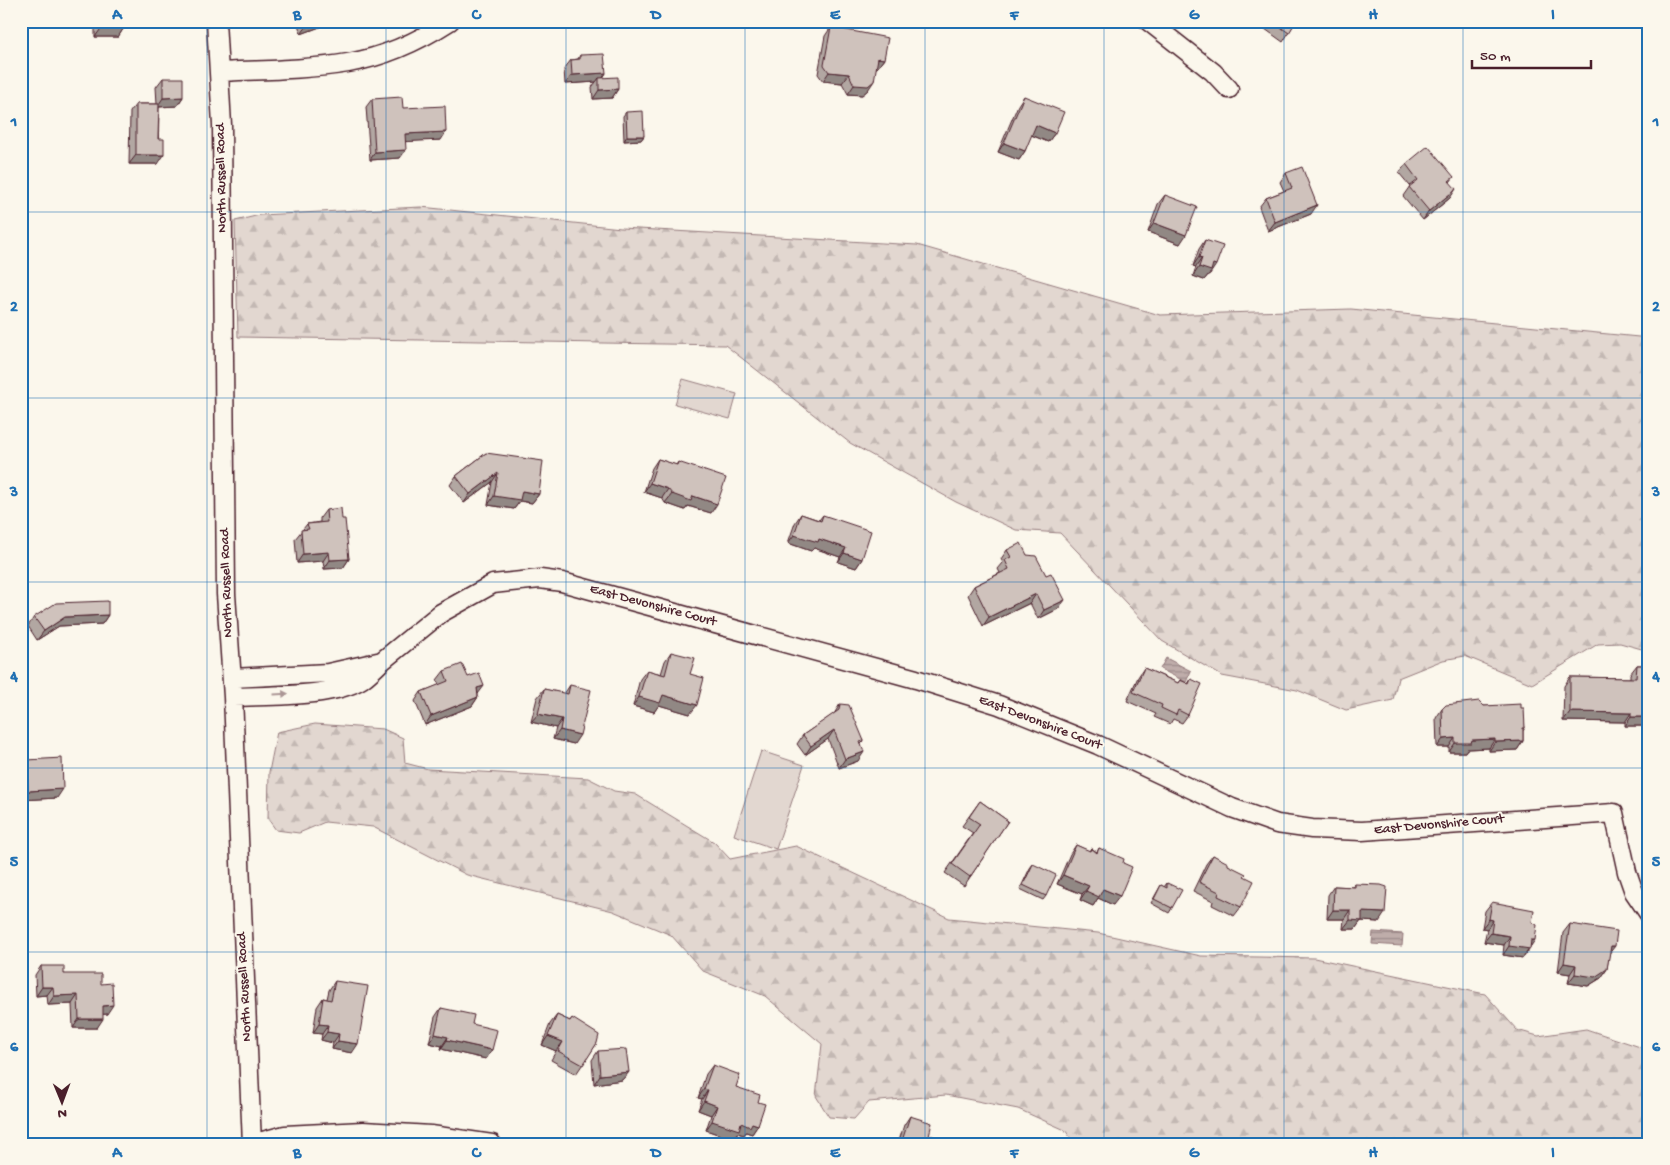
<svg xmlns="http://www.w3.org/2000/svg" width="1670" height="1165" viewBox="0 0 1670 1165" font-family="'Gochi Hand',sans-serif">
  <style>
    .forest { fill: url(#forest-firs); stroke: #967b7e }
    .garden { fill: #e2d7d0; stroke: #967b7e }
    .water { fill: url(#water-rules); stroke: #907477 }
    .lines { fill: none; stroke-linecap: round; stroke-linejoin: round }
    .minor-casing { stroke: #4a1f2b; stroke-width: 21 }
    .minor { stroke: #fbf7ec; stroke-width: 18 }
    .wall { fill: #b2a7a2; stroke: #4a1f2b }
    .shaded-wall { fill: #918884; stroke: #4a1f2b }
    .building { fill: #cfc2bc; stroke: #4a1f2b }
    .oneway { fill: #ab9695 }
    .grid { fill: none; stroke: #1f6fb2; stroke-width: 1; stroke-opacity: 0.55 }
    .labels { text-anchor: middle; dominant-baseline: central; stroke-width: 4; stroke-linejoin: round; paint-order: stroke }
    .street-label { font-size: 14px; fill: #4a1f2b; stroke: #fbf7ec }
    .neatline { fill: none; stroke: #1f6fb2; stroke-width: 2 }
    .grid-label { font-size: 16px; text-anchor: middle; font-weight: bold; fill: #1f6fb2 }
  </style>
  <defs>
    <pattern id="forest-firs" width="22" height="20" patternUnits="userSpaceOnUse" patternTransform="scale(1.25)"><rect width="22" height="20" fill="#e2d7d0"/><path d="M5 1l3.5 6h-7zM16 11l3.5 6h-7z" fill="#c3b8b3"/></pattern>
    <pattern id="water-rules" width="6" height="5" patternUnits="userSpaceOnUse" patternTransform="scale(1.25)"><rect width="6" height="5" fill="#bfadaa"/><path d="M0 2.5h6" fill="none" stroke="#9d8c8b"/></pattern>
  </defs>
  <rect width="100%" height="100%" fill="#fbf7ec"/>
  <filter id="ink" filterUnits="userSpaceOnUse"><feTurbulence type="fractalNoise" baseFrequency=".02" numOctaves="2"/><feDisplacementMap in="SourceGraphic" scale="10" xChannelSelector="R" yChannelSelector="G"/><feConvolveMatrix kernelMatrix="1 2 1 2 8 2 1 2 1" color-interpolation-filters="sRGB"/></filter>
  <g filter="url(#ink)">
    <path class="forest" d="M 421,207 L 621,228 L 917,245 L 1160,315 L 1351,309 L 1649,338 L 1649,651 L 1620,643 L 1598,644 L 1532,684 L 1465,656 L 1443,660 L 1398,678 L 1393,700 L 1346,710 L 1297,690 L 1222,676 L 1162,641 L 1060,533 L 1016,530 L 956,502 L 850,443 L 725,345 L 238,337 L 235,221 L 260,215 Z
      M 315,724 L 383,729 L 403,738 L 405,763 L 428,769 L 588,778 L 614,791 L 635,794 L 714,842 L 730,859 L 796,846 L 949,918 L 1098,933 L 1201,956 L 1314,958 L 1485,994 L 1517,1030 L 1538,1036 L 1586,1029 L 1649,1050 L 1649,1144 L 1075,1144 L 1065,1130 L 1018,1109 L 946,1095 L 869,1102 L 854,1119 L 829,1117 L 816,1096 L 822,1044 L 765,996 L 703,971 L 671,935 L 613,911 L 467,875 L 373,827 L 325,822 L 299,833 L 276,830 L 268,819 L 269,772 L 277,732 Z"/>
    <path class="garden" d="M 683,379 L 737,394 L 730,419 L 675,404 Z
      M 761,751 L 804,765 L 776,849 L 734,835 Z"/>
    <path class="water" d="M 1166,658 L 1191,671 L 1186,682 L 1160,669 Z
      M 1373,932 L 1403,934 L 1402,946 L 1372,944 Z"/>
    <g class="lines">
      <defs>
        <path id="minor" d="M 216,21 L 222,125 L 226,594 L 233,697 L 252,1144
          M 1148,21 L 1213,72 L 1229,89
          M 219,72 C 262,70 306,70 348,63 C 384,57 419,41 450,21
          M 382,661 L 441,613 L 493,584 L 540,579 L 562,582 L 916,679 L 999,705 L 1098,745 L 1232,808 L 1277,824 L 1312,829 L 1362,831 L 1614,813 L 1627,872 L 1634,892 L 1649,914
          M 232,678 L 328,673 L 382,661 C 376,667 369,674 362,679 C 333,698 267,695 233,697
          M 252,1144 L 285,1135 L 363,1131 L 431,1135 L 492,1144"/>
      </defs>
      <use href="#minor" class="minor-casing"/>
      <use href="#minor" class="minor"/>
    </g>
    <path class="wall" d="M 95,21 L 127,21 L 127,23 L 118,37 L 95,37 Z
      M 297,21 L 336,21 L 301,34 Z
      M 1267,21 L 1296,21 L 1283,42 L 1265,29 Z
      M 831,27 L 884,59 L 877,68 L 876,68 L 868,90 L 862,95 L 848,94 L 842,83 L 823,81 L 818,74 L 825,36 Z
      M 580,55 L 606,73 L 603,78 L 618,89 L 612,98 L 593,99 L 592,87 L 596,82 L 565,84 L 564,69 L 571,60 L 578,59 Z
      M 163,78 L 183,97 L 177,106 L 159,107 L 158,164 L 129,164 L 130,112 L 136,104 L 157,104 L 156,87 Z
      M 1024,96 L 1055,133 L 1048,142 L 1031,135 L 1025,151 L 1019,160 L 998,152 L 1018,105 Z
      M 372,99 L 403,108 L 441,140 L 405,141 L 400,158 L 370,160 L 366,107 Z
      M 626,112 L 644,136 L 641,140 L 624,141 L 623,116 Z
      M 1406,164 L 1454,177 L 1450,182 L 1450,198 L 1423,220 L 1403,196 L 1410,186 L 1399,173 Z
      M 1286,173 L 1311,214 L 1268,231 L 1259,207 L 1266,198 L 1284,191 L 1280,182 Z
      M 1165,195 L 1180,244 L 1148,232 L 1158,204 Z
      M 1205,240 L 1210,274 L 1209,274 L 1204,280 L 1193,276 L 1196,267 L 1193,266 L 1199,249 Z
      M 486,453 L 539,494 L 532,503 L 520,501 L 514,509 L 488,505 L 492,482 L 464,503 L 450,485 L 456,476 Z
      M 658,459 L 676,465 L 678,462 L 711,513 L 688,506 L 685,510 L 665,503 L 662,498 L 644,492 L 652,468 Z
      M 326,510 L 342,519 L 349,559 L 343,568 L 324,569 L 323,561 L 297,563 L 295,539 L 307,524 L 320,522 L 320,518 Z
      M 801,514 L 819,520 L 823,515 L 862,559 L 856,568 L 838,562 L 840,557 L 814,548 L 811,551 L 788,543 L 795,523 Z
      M 1007,550 L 1027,555 L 1058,609 L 1038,619 L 1030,603 L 983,626 L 968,595 L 974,586 L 1000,573 L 998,569 L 1003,563 L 1001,559 Z
      M 108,615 L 102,624 L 59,626 L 37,640 L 28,626 L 34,617 Z
      M 671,652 L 690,674 L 690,714 L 659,705 L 654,712 L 633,706 L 640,679 L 647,670 L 661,674 L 665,661 Z
      M 1637,665 L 1649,665 L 1649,723 L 1647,726 L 1625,726 L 1625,722 L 1563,721 L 1564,686 L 1570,677 L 1630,678 L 1630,674 Z
      M 1144,668 L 1178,683 L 1180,680 L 1188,684 L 1191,679 L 1188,715 L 1182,723 L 1173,719 L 1170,724 L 1154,717 L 1156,714 L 1127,701 L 1138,677 Z
      M 444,671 L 468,677 L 478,694 L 478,697 L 472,706 L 425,725 L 415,701 L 421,692 L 439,685 L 437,680 Z
      M 570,685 L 574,744 L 553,739 L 556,728 L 531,722 L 537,698 L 544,689 L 564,694 Z
      M 840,704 L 864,741 L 861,744 L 858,761 L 839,768 L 828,739 L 805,755 L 797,744 L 803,735 L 834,714 Z
      M 1484,706 L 1521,708 L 1525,728 L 1523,731 L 1523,741 L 1517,750 L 1489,751 L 1489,748 L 1467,749 L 1465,752 L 1449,752 L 1449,747 L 1437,747 L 1436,718 L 1442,709 Z
      M 27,760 L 57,798 L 21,800 L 21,767 Z
      M 980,801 L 1008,821 L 964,886 L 945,873 L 973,833 L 962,826 Z
      M 1076,845 L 1089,851 L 1091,848 L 1097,852 L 1099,848 L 1123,863 L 1113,905 L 1098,898 L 1093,906 L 1080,900 L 1082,894 L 1057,884 L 1070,854 Z
      M 1213,855 L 1244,876 L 1241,907 L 1234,916 L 1212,905 L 1213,901 L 1193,891 L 1206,864 Z
      M 1033,864 L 1046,896 L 1043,900 L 1020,889 L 1030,868 Z
      M 1167,883 L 1172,908 L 1169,913 L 1151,903 L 1161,885 L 1164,887 Z
      M 1355,884 L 1379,922 L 1361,921 L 1355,929 L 1343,929 L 1344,919 L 1327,919 L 1328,895 L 1334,886 L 1353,887 Z
      M 1492,902 L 1530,947 L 1530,949 L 1523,958 L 1503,955 L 1504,945 L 1484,942 L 1487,929 L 1482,928 L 1485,911 Z
      M 1570,924 L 1609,954 L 1607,969 L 1601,978 L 1588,986 L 1568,983 L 1570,974 L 1558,972 L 1563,933 Z
      M 41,966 L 64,974 L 101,984 L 107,1014 L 103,1014 L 97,1028 L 73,1028 L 72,1004 L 48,1005 L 47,995 L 36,996 L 35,975 Z
      M 335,981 L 352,1053 L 332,1049 L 333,1043 L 321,1040 L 322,1034 L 313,1033 L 317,1007 L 323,998 L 327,999 L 329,990 Z
      M 441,1008 L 472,1024 L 492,1050 L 486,1059 L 441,1049 L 442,1046 L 429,1043 L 435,1017 Z
      M 557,1015 L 570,1021 L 572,1018 L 597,1043 L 576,1074 L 551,1060 L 556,1051 L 542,1045 L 550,1024 Z
      M 598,1051 L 629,1072 L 622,1080 L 594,1084 L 592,1060 Z
      M 713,1065 L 736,1087 L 758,1102 L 758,1125 L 752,1134 L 746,1132 L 744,1135 L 737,1133 L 732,1139 L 706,1130 L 711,1115 L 698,1110 L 702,1099 L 698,1098 L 706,1074 Z
      M 910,1116 L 938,1144 L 898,1144 L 904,1125 Z"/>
    <path class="shaded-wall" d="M 318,21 L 336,21 L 301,34 L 308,25 Z
      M 105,23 L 127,23 L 118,37 L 95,37 Z
      M 878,58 L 884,59 L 877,68 L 872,67 Z
      M 829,72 L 849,74 L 842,83 L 823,81 Z
      M 606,73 L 600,82 L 599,78 L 596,82 L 565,84 L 572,75 Z
      M 874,81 L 868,90 L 862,95 L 848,94 L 854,85 Z
      M 618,89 L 612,98 L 593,99 L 599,90 Z
      M 183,97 L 177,106 L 157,107 L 163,98 Z
      M 1036,125 L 1055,133 L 1048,142 L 1029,134 Z
      M 446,132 L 441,140 L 399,142 L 405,134 Z
      M 627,136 L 644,136 L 641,140 L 624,141 Z
      M 1004,143 L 1025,151 L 1019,160 L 998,152 Z
      M 406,150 L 400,158 L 370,160 L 375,152 Z
      M 136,155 L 164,155 L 158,164 L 129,164 Z
      M 1456,189 L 1450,198 L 1423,220 L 1429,211 Z
      M 1317,205 L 1311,214 L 1268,231 L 1275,222 Z
      M 1154,223 L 1186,235 L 1180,244 L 1148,232 Z
      M 1199,257 L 1202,258 L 1196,267 L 1193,266 Z
      M 1213,264 L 1216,265 L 1210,274 L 1209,274 L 1204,280 L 1193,276 L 1199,267 Z
      M 498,473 L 492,482 L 464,503 L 470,494 Z
      M 650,483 L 668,489 L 662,498 L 644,492 Z
      M 522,491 L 539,494 L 532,503 L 520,501 L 514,509 L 488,505 L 494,496 Z
      M 672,494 L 693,496 L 717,504 L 711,513 L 688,506 L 685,510 L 665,503 Z
      M 794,535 L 819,539 L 846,548 L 840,557 L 814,548 L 811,551 L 788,543 Z
      M 329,552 L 323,561 L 297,563 L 303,554 Z
      M 844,553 L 862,559 L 856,568 L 838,562 Z
      M 349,559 L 343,568 L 324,569 L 330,560 Z
      M 1036,594 L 1030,603 L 983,626 L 989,617 Z
      M 1065,600 L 1058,609 L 1038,619 L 1044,610 Z
      M 108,615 L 102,624 L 59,626 L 37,640 L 44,631 L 65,617 Z
      M 484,686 L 478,694 L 477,688 Z
      M 663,695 L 697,705 L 690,714 L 659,705 L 654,712 L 633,706 L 639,697 Z
      M 478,697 L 472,706 L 425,725 L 431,716 Z
      M 1570,712 L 1631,713 L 1625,722 L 1563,721 Z
      M 538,714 L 562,719 L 556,728 L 531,722 Z
      M 1631,717 L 1649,717 L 1649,723 L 1647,726 L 1625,726 Z
      M 560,730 L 580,735 L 574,744 L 553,739 Z
      M 834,730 L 828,739 L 805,755 L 811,746 Z
      M 1455,738 L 1449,747 L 1437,747 L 1443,739 Z
      M 1495,739 L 1489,748 L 1467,749 L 1465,752 L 1449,752 L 1455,743 L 1472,740 Z
      M 1523,741 L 1517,750 L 1489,751 L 1495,742 Z
      M 864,752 L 858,761 L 839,768 L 845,759 Z
      M 63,789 L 57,798 L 21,800 L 28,791 Z
      M 1063,875 L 1089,886 L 1082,894 L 1057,884 Z
      M 1103,889 L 1120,896 L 1113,905 L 1098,898 L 1093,906 L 1080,900 L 1086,891 Z
      M 1333,910 L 1350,910 L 1344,919 L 1327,919 Z
      M 1362,912 L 1385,913 L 1379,922 L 1361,921 L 1355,929 L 1343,929 L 1350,920 Z
      M 1489,919 L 1493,920 L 1487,929 L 1482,928 Z
      M 1491,933 L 1510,936 L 1504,945 L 1484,942 Z
      M 1531,940 L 1535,940 L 1523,958 L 1503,955 L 1509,946 Z
      M 1611,946 L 1615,946 L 1608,955 Z
      M 1564,963 L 1576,965 L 1570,974 L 1558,972 Z
      M 1607,969 L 1601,978 L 1588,986 L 1568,983 L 1575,974 Z
      M 42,987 L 53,987 L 47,995 L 36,996 Z
      M 78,995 L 72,1004 L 48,1005 L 54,996 Z
      M 113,1005 L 107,1014 L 96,1015 L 103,1006 Z
      M 79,1019 L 103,1019 L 97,1028 L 73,1028 Z
      M 319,1024 L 328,1025 L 322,1034 L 313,1033 Z
      M 327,1032 L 339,1034 L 333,1043 L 321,1040 Z
      M 435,1034 L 448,1037 L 442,1046 L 429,1043 Z
      M 548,1036 L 563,1042 L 556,1051 L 542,1045 Z
      M 447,1040 L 492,1050 L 486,1059 L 441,1049 Z
      M 338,1041 L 358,1044 L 352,1053 L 332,1049 Z
      M 629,1072 L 622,1080 L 594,1084 L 600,1075 Z
      M 704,1089 L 708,1090 L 702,1099 L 698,1098 Z
      M 704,1101 L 717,1106 L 711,1115 L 698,1110 Z
      M 712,1121 L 741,1123 L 752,1123 L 758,1125 L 752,1134 L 746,1132 L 744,1135 L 737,1133 L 732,1139 L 706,1130 Z"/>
    <path class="building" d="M 104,21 L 127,21 L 127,23 L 105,23 Z
      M 306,21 L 318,21 L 308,25 Z
      M 1272,21 L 1296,21 L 1289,33 Z
      M 831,27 L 888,38 L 884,59 L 878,58 L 874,81 L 868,86 L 854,85 L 849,74 L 829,72 L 824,65 Z
      M 604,54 L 606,73 L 572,75 L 571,60 L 580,59 L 580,55 Z
      M 618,77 L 618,89 L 599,90 L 599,78 Z
      M 163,78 L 183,78 L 183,97 L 163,98 Z
      M 1024,96 L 1064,112 L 1055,133 L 1036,125 L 1025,151 L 1004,143 Z
      M 402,97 L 403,108 L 445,106 L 446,132 L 405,134 L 406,150 L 375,152 L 372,99 Z
      M 136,104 L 159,104 L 158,139 L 164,139 L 164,155 L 136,155 Z
      M 643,111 L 644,136 L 627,136 L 626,112 Z
      M 1428,146 L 1454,177 L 1449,181 L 1456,189 L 1429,211 L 1409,187 L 1418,180 L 1406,164 Z
      M 1302,167 L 1317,205 L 1275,222 L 1266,198 L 1292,188 L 1286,173 Z
      M 1165,195 L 1197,207 L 1186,235 L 1154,223 Z
      M 1205,240 L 1223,246 L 1216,265 L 1213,264 L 1211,271 L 1199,267 L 1202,258 L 1199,257 Z
      M 486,453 L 543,461 L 539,494 L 522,491 L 520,500 L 494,496 L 498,473 L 470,494 L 456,476 Z
      M 658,459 L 677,465 L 678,462 L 726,478 L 717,504 L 693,496 L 691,501 L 672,494 L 668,489 L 650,483 Z
      M 341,508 L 342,519 L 345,519 L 349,559 L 330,560 L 329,552 L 303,554 L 301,530 L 309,529 L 307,524 L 327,522 L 326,510 Z
      M 801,514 L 821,521 L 823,515 L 871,531 L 862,559 L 844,553 L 846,548 L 819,539 L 818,542 L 794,535 Z
      M 1021,543 L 1027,555 L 1036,556 L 1046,575 L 1051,573 L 1065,600 L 1044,610 L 1036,594 L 989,617 L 974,586 L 1009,569 L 1005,560 L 1011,557 L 1007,550 Z
      M 108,601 L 108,615 L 65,617 L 44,631 L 34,617 L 56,603 Z
      M 671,652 L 695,658 L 690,674 L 704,678 L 697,705 L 663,695 L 660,703 L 639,697 L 647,670 L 665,675 Z
      M 462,664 L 468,677 L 479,673 L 484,686 L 477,688 L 478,697 L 431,716 L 421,692 L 448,681 L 444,671 Z
      M 1637,665 L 1649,665 L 1649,717 L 1631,717 L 1631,713 L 1570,712 L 1570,677 L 1636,678 Z
      M 1144,668 L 1178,683 L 1180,680 L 1189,684 L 1191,679 L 1202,684 L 1188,715 L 1178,710 L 1176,715 L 1161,708 L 1162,705 L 1133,692 Z
      M 570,685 L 591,690 L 580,735 L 560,730 L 562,719 L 538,714 L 544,689 L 568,694 Z
      M 1479,701 L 1484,706 L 1521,704 L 1521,708 L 1524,708 L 1525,728 L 1523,728 L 1523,741 L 1495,742 L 1495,739 L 1472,740 L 1471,743 L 1455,743 L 1455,738 L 1443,739 L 1442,709 L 1446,705 Z
      M 840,704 L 849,705 L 864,741 L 860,742 L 864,752 L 845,759 L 834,730 L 811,746 L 803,735 L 839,710 Z
      M 62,758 L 63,789 L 28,791 L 27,760 Z
      M 980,801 L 1008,821 L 970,877 L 952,864 L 980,824 L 969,817 Z
      M 1076,845 L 1090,851 L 1091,848 L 1097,853 L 1099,848 L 1124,859 L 1123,863 L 1132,867 L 1120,896 L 1103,889 L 1099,897 L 1086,891 L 1089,886 L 1063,875 Z
      M 1213,855 L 1228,863 L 1228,865 L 1246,874 L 1244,876 L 1254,881 L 1241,907 L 1218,896 L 1219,892 L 1199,882 Z
      M 1033,864 L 1056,875 L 1046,896 L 1023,885 Z
      M 1167,883 L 1182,890 L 1172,908 L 1154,899 L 1161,885 L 1167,888 Z
      M 1355,884 L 1381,885 L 1387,887 L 1385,913 L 1362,912 L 1362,921 L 1350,920 L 1350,910 L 1333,910 L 1334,886 L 1355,887 Z
      M 1492,902 L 1534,910 L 1532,922 L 1537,925 L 1535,940 L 1531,940 L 1530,949 L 1509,946 L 1510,936 L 1491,933 L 1493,920 L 1489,919 Z
      M 1570,924 L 1617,931 L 1615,946 L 1611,946 L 1607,969 L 1595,977 L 1575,974 L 1576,965 L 1564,963 Z
      M 41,966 L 64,966 L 64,974 L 101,974 L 101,984 L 112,983 L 113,1005 L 103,1006 L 103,1019 L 79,1019 L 78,995 L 54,996 L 53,987 L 42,987 Z
      M 335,981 L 368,986 L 358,1044 L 338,1041 L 339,1034 L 327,1032 L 328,1025 L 319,1024 L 323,998 L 331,1000 Z
      M 441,1008 L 474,1015 L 472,1024 L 497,1030 L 492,1050 L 447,1040 L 448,1037 L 435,1034 Z
      M 557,1015 L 570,1021 L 572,1018 L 599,1035 L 597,1043 L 583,1065 L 558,1051 L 563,1042 L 548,1036 Z
      M 626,1049 L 629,1072 L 600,1075 L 598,1051 Z
      M 713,1065 L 740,1075 L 736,1087 L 760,1095 L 758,1102 L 765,1104 L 758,1125 L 752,1123 L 750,1127 L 741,1123 L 739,1130 L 712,1121 L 717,1106 L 704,1101 L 708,1090 L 704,1089 Z
      M 910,1116 L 932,1123 L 929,1135 L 939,1138 L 938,1144 L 901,1144 Z
      M 1014,1140 L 1015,1144 L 1000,1144 L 1000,1142 Z"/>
    <defs><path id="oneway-solid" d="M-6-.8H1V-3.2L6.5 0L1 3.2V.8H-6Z" transform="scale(1.25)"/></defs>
    <use class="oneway" href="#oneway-solid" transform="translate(281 694) rotate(-4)"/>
  </g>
  <path class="grid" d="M 207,21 L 207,1144M 386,21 L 386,1144M 566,21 L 566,1144M 745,21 L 745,1144M 925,21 L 925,1144M 1104,21 L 1104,1144M 1284,21 L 1284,1144M 1463,21 L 1463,1144M 21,212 L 1649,212M 21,398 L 1649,398M 21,582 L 1649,582M 21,768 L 1649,768M 21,952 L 1649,952"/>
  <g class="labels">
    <g class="street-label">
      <text transform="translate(222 178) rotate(-91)">North Russell Road</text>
      <text transform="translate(227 583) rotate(-92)">North Russell Road</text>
      <text transform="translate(653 606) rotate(15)">East Devonshire Court</text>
      <text transform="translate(1040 723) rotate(21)">East Devonshire Court</text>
      <text transform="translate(1439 825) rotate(-5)">East Devonshire Court</text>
      <text transform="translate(245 987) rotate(-93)">North Russell Road</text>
    </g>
  </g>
  <rect width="1670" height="1165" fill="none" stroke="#fbf7ec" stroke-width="55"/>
  <g transform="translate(62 1102) rotate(179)" stroke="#fbf7ec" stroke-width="4" paint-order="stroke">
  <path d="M0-4L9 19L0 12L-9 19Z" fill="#4a1f2b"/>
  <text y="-8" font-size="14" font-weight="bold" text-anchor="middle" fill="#4a1f2b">N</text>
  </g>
  <path d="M1472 60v8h119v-8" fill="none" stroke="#4a1f2b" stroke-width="2.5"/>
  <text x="1480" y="60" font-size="15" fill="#4a1f2b" stroke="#fbf7ec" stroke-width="4" paint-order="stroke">50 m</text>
  <rect x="28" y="28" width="1614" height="1110" class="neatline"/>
  <g class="grid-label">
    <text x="117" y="19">A</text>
    <text x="297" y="19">B</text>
    <text x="476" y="19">C</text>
    <text x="656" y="19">D</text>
    <text x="835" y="19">E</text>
    <text x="1014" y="19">F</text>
    <text x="1194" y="19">G</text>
    <text x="1373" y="19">H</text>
    <text x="1553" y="19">I</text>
    <text x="14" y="126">1</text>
    <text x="1656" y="126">1</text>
    <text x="14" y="311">2</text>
    <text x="1656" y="311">2</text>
    <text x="14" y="496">3</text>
    <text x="1656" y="496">3</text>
    <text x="14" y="681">4</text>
    <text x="1656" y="681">4</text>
    <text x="14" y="866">5</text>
    <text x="1656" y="866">5</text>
    <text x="14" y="1051">6</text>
    <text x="1656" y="1051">6</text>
    <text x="117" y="1157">A</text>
    <text x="297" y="1157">B</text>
    <text x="476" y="1157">C</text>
    <text x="656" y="1157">D</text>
    <text x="835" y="1157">E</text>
    <text x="1014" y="1157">F</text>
    <text x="1194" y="1157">G</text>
    <text x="1373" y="1157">H</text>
    <text x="1553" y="1157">I</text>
  </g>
</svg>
